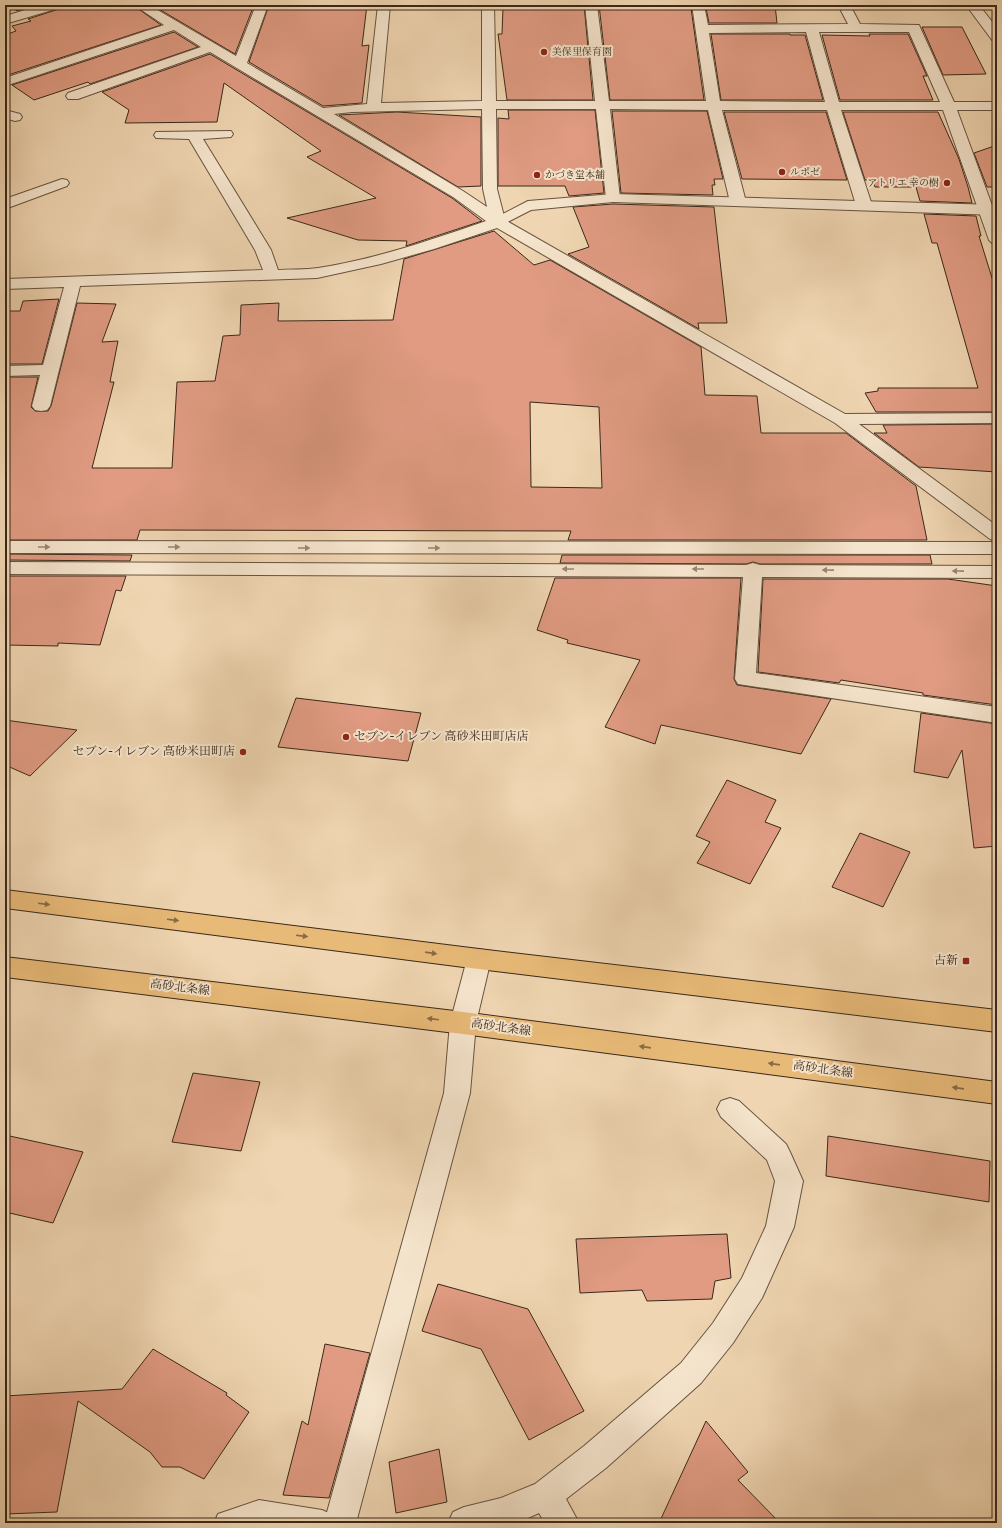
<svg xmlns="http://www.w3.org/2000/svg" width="1002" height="1528" viewBox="0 0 1002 1528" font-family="Vollkorn,'Noto Serif JP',serif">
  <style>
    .building { fill: #e09b82; stroke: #3a2819; fill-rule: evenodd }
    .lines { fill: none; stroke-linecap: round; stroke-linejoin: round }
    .service-casing { stroke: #67533f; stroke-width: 2 }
    .minor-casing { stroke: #67533f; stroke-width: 2 }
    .tertiary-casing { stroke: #67533f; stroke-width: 2 }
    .primary-casing { stroke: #3a2819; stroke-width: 2 }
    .service { fill: #f5e4cc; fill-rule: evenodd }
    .minor { fill: #f5e4cc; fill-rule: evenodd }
    .tertiary { fill: #f5e4cc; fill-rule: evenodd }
    .primary { fill: #e8ba78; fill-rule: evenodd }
    .oneway { fill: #988672 }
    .oneway2 { fill: #886a44 }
    .poi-dot { fill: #8f2418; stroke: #f5e4cc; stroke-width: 1.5 }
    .labels { text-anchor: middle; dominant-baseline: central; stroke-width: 4; stroke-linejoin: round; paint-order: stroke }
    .far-poi-label { font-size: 10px; fill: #3a2819; stroke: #f5e4cc; text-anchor: start }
    .poi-label { font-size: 12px; fill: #3a2819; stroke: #f5e4cc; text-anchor: end }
    .street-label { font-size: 12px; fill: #3a2819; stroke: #f5e4cc }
  </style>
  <rect width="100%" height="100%" fill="#efd5b1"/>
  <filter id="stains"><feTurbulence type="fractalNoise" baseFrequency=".005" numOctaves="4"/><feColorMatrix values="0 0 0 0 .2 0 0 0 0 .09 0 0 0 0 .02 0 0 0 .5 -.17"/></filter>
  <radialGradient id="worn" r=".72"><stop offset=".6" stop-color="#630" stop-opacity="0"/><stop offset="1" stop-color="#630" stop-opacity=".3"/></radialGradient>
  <path class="building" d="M 9,5 L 37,5 L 17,11 Z
    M 62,5 L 133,5 L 161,25 L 5,76 L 5,35 L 16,31 L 12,26 L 31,21 L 28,19 L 59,9 Z
    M 152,5 L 254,5 L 235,54 Z
    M 269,5 L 367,5 L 362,46 L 369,45 L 362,103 L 323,106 L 249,62 Z
    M 562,5 L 584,5 L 593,100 L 507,100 L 498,34 L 502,34 L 503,8 L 563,7 Z
    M 599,5 L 638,5 L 662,6 L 663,9 L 691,8 L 704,100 L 610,100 Z
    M 723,5 L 775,5 L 777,23 L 709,23 L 706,8 L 723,8 Z
    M 922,27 L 962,27 L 986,74 L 943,75 Z
    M 174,32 L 198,47 L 90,84 L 88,82 L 34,100 L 12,85 Z
    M 711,34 L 790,34 L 790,35 L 805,35 L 823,100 L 721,100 Z
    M 869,34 L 908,34 L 927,76 L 923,76 L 933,100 L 840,100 L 822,35 L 870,36 Z
    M 210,54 L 452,198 L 482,221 L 406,246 L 407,241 L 358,240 L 287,218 L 376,198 L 307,157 L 321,151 L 224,83 L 217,122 L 125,123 L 129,110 L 102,92 Z
    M 508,110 L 595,110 L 604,193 L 569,196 L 565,186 L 498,186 L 498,118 L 509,119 Z
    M 612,111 L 707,111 L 723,179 L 714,179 L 715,185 L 712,185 L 713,195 L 621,193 Z
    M 397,112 L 481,117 L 481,186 L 458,187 L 339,115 Z
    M 724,112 L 826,112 L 847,180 L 742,179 Z
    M 843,112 L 938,112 L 959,159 L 968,187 L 972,203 L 920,201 L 916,187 L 875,187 L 872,180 L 865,180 Z
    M 997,145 L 997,187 L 987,187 L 974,153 Z
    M 613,204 L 714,207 L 727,323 L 698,323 L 699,329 L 568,254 L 589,247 L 573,207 Z
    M 924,214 L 976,216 L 981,236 L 979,236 L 997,294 L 997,412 L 876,412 L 865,393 L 878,391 L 878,388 L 978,388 L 937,243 L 932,243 Z
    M 494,231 L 534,265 L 550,260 L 701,347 L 705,395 L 757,396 L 761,433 L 846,433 L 916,486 L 927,540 L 568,540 L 571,531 L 140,530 L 137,540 L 5,540 L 5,377 L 38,377 L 31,407 L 35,411 L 48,411 L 51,406 L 77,303 L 116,304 L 102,342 L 118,341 L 110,382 L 114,382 L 92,468 L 172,468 L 177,382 L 215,381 L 223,336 L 240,335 L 241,305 L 279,303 L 278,321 L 393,320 L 404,259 ZM 530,402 L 599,407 L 602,488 L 531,487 Z
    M 59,299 L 42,364 L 5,364 L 5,311 L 20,311 L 23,301 Z
    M 997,424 L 997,472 L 919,467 L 874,433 L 887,433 L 883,425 Z
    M 5,554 L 132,555 L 130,561 L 5,560 Z
    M 562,555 L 930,555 L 932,564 L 760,564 L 753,562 L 746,564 L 560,563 Z
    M 5,576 L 126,576 L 121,591 L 116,590 L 100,645 L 58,643 L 58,646 L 5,645 Z
    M 555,578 L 741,578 L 734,679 L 737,685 L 831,699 L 801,754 L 661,725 L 655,744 L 605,727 L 640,660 L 567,643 L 568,640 L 537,630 Z
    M 763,579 L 948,579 L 997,586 L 997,705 L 923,695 L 923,693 L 841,680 L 839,683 L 758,672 Z
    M 296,698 L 421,713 L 408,761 L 278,747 Z
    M 921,713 L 997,724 L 997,846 L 974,848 L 962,750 L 948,778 L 914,772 Z
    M 5,720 L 77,730 L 30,776 L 5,765 Z
    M 727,780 L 776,800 L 765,822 L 781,828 L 750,884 L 697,863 L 710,842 L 696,836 Z
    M 860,833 L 910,852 L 883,907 L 832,887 Z
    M 193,1073 L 260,1082 L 241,1151 L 172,1142 Z
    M 5,1135 L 83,1152 L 53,1223 L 5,1212 Z
    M 828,1136 L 990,1161 L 989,1202 L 826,1176 Z
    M 727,1234 L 731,1278 L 715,1281 L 712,1299 L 647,1301 L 642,1290 L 580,1293 L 576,1239 Z
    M 438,1284 L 528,1309 L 584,1411 L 529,1440 L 481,1349 L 422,1331 Z
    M 325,1344 L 370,1353 L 329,1498 L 283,1495 L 302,1421 L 308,1425 Z
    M 153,1349 L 227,1393 L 226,1395 L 249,1412 L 204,1479 L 180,1467 L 162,1467 L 150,1452 L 78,1401 L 57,1512 L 5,1514 L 5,1396 L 122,1389 Z
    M 706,1421 L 748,1472 L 738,1480 L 780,1523 L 659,1523 Z
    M 439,1449 L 447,1502 L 396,1513 L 389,1462 Z"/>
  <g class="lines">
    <defs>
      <path id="service" d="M 259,1500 L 322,1510 L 331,1514 L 335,1523 L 214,1523 L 218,1514 Z"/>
      <path id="minor" d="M 42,5 L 61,5 L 59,8 L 5,24 L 5,16 Z
        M 134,5 L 149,5 L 236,56 L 256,5 L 268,5 L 247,63 L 323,108 L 367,104 L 378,5 L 390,5 L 381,103 L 482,101 L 482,5 L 494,5 L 496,101 L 595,101 L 585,5 L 597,5 L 609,101 L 706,101 L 692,5 L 704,5 L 708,25 L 848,24 L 838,5 L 850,5 L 860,24 L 919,25 L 954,102 L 997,102 L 997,110 L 957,110 L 997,219 L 997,245 L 992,243 L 989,240 L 943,110 L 841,110 L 872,205 L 869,208 L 859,208 L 856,205 L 827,110 L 722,110 L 746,202 L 743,205 L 733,205 L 730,202 L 708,110 L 610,109 L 620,198 L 618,201 L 608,201 L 606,198 L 596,109 L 496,109 L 497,189 L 505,220 L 845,414 L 997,413 L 997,423 L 859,424 L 997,526 L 997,541 L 990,539 L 835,423 L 497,228 L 434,249 L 381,264 L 317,278 L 80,286 L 50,406 L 47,410 L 41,411 L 35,410 L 32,406 L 40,375 L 5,376 L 5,366 L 43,365 L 64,287 L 5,289 L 5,279 L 263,270 L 255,250 L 189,139 L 156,138 L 154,135 L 156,132 L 231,131 L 233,134 L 231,137 L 203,139 L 271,250 L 278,270 C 291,269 305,270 318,268 C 376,259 431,240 486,221 L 453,197 L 210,52 L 78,99 L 68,99 L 66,96 L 68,93 L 201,47 L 174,30 L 5,86 L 5,78 L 164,25 ZM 806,32 L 825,102 L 720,101 L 709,33 ZM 819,32 L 909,32 L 940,102 L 839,102 ZM 482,109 L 483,189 L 487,207 L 463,191 L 334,114 L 352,112 Z
        M 5,110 L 20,114 L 22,117 L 20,120 L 15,121 L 5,118 Z
        M 62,179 L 67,180 L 69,183 L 67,186 L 5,209 L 5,199 Z
        M 5,541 L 997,542 L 997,554 L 5,553 Z
        M 5,562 L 746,565 L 753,563 L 760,565 L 997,566 L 997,578 L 762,577 L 756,673 L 997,707 L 997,723 L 738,684 L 735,679 L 743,577 L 5,574 Z
        M 479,949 L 488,952 L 491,959 L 476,1023 L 470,1093 L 356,1523 L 324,1523 L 444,1093 L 450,1023 L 467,959 L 470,952 Z
        M 730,1098 L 739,1101 L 786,1144 L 790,1152 L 803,1181 L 794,1227 L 762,1298 L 733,1343 L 701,1383 L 606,1468 L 566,1499 L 579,1523 L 545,1523 L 539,1513 L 517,1523 L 448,1523 L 453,1512 L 464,1507 L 501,1498 L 535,1484 L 584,1446 L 681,1363 L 713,1323 L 742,1278 L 766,1226 L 775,1181 L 767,1160 L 721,1117 L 717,1109 L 721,1101 Z"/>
      <path id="tertiary" d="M 966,5 L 979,5 L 997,28 L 997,41 L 992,40 Z
        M 613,194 L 997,205 L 997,215 L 613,202 L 531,210 L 498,227 L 493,225 L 490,222 L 493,219 L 528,201 Z"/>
      <path id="primary" d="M 5,890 L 479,949 L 997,1010 L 997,1032 L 479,969 L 5,908 Z
        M 5,957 L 463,1012 L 997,1082 L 997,1104 L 463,1034 L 5,977 Z"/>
    </defs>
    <use href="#service" class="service-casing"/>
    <use href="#minor" class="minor-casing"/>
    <use href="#tertiary" class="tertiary-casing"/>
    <use href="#primary" class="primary-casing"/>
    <use href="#service" class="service"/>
    <use href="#minor" class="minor"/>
    <use href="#tertiary" class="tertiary"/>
    <use href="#primary" class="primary"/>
  </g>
  <defs><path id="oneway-solid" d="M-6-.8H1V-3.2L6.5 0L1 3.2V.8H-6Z"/></defs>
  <g class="oneway">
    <use href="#oneway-solid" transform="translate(44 547)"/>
    <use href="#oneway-solid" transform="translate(174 547)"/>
    <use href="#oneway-solid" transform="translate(304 548)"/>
    <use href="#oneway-solid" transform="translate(434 548)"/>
    <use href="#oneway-solid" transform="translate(568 569) rotate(-180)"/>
    <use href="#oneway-solid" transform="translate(698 569) rotate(-180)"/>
    <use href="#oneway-solid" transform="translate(828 570) rotate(-179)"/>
    <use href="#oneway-solid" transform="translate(958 571) rotate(-179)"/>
  </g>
  <g class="oneway2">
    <use href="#oneway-solid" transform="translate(44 904) rotate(7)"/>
    <use href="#oneway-solid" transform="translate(173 920) rotate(7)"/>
    <use href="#oneway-solid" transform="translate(302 936) rotate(7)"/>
    <use href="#oneway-solid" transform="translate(431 953) rotate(8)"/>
    <use href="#oneway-solid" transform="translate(433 1019) rotate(-173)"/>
    <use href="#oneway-solid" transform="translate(645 1047) rotate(-172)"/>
    <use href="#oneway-solid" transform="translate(774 1064) rotate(-172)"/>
    <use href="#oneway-solid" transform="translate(958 1088) rotate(-172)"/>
  </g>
  <g class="poi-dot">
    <circle cx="544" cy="52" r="4"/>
    <circle cx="782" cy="172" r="4"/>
    <circle cx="537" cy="175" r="4"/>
    <circle cx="947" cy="183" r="4"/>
    <circle cx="346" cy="737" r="4"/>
    <circle cx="243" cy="752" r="4"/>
    <rect x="962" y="957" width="8" height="8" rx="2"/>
  </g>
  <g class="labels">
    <g class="far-poi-label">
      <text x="552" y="52">美保里保育園</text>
      <text x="790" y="172">ルポゼ</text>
      <text x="545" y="175">かづき堂本舗</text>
      <text x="939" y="183" text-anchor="end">アトリエ 幸の樹</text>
    </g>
    <g class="poi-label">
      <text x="354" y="737" text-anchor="start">セブン-イレブン 高砂米田町店店</text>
      <text x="235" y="752">セブン-イレブン 高砂米田町店</text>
      <text x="958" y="961">古新</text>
    </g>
    <g class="street-label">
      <text transform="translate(180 988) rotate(7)">高砂北条線</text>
      <text transform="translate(501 1028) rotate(8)">高砂北条線</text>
      <text transform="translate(823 1070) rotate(8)">高砂北条線</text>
    </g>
  </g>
  <rect width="1002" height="1528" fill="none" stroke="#efd5b1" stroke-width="20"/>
  <rect x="6" y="6" width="990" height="1516" fill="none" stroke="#3a2819" stroke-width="2"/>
  <rect x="10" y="10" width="982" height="1508" fill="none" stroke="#3a2819"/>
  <rect width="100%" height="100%" filter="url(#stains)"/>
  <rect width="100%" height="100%" fill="url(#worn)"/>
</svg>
